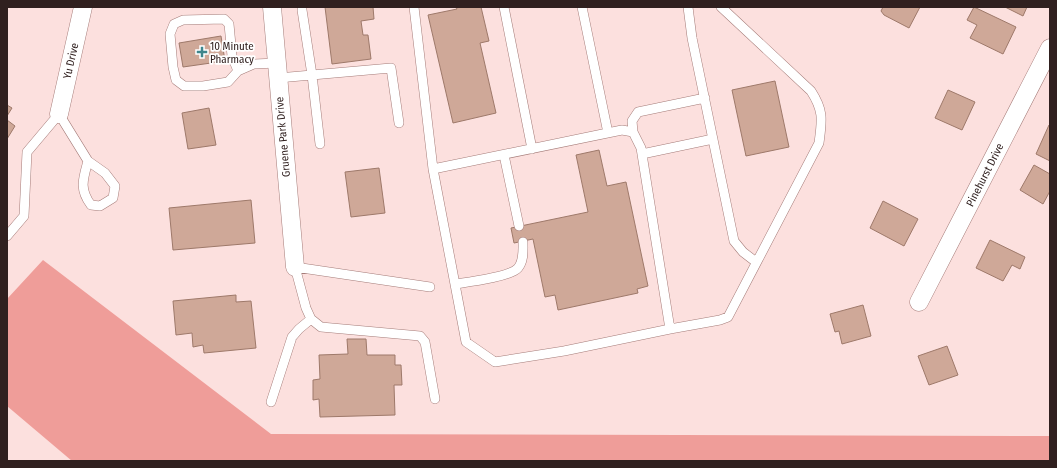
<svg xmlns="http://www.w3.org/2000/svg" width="1057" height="468" viewBox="0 0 1057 468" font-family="'Fira Sans Condensed',sans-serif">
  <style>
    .green { fill: #ef9d99 }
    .building { fill: #cfa898; stroke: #9e796a }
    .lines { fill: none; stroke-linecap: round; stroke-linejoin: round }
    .lane-casing { stroke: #a57c79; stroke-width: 10 }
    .street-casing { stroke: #a57c79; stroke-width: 19 }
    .lane { stroke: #fff; stroke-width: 9 }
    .street { stroke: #fff; stroke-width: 18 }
    .poi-dot { fill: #3e868c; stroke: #fff; stroke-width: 1.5 }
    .labels { text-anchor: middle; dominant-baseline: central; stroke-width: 3.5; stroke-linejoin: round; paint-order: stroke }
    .poi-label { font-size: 11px; fill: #30201f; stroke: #fff; text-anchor: start }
    .street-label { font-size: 11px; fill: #30201f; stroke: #fff }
  </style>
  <rect width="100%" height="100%" fill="#fce0de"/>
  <path class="green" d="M 43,260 L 271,434 L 1050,436 L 1050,461 L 72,461 L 7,406 L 7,299 Z"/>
  <path class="building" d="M 325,7 L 373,7 L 374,19 L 361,21 L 363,35 L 368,35 L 371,59 L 332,64 Z
    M 456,7 L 481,7 L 489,41 L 480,43 L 496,113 L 453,123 L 428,15 L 457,9 Z
    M 883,7 L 920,7 L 909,28 L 884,15 L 881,11 Z
    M 974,7 L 1016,27 L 1003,54 L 970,38 L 977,25 L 967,20 Z
    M 1005,7 L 1027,7 L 1023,16 Z
    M 221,36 L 225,61 L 183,67 L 179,43 Z
    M 775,81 L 789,147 L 746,156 L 732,90 Z
    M 948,90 L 975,102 L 962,130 L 935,118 Z
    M 7,105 L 12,108 L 7,116 Z
    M 209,108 L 216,145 L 188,149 L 182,113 Z
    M 7,120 L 15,126 L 7,139 Z
    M 1049,125 L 1050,126 L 1050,161 L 1036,154 Z
    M 599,150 L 607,186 L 626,182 L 648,286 L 637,289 L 638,293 L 558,310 L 555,295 L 545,297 L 533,239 L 514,243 L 511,228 L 588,212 L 576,155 Z
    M 1034,165 L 1050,174 L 1050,191 L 1043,204 L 1020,190 Z
    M 379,168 L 385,213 L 351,217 L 345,172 Z
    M 251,200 L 255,243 L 173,250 L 169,208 Z
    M 883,201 L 918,219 L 904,246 L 870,228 Z
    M 990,240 L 1025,257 L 1020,269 L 1012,265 L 1003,281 L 976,268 Z
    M 236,295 L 236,302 L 251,301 L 256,348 L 204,353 L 203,345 L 193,347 L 192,333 L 176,335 L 173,301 Z
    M 863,305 L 871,336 L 842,344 L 839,331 L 835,332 L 830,314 Z
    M 347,339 L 366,339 L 367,355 L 395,355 L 395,365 L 401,365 L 402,385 L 394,385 L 395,415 L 320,417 L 319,399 L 313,400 L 313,380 L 320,379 L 319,355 L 348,354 Z
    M 947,346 L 958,375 L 929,385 L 918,356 Z"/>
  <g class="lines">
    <defs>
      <path id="lane" d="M 414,7 L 433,169 L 466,342 L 495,362 L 564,351 L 670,329 L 641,148 L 633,132 L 622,130 L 433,169
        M 504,7 L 532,149
        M 582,7 L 608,133
        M 688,7 L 692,38 L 734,241 L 743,252 L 756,262
        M 302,10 L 312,75 L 320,144
        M 238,71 L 232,56 L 229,24 L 224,19 L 183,20 L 174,24 L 170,34 L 173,67 L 176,80 L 184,86 L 203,86 L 228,82 L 238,71 L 254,64 L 277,63
        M 278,78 L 391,68 L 399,123
        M 633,132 L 632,121 L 638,112 L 705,98
        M 642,154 L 713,139
        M 504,155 L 519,226
        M 7,236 L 24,216 L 27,152 L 59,114 L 88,161 L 105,173 L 115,186 L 113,198 L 100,206 L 91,205 C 79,189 83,179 88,161
        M 455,284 C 468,282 510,277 518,268 C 524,261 523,250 523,242
        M 430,287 L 295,267 L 306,308 L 311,319 L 321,327 L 420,336 L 425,342 L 435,399
        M 670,329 L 720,320 L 728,317 L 819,143 C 822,120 824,111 811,91 L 721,7
        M 271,402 L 292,337 L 299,329 L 311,319"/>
      <path id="street" d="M 272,7 L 295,267
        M 59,114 L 83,7
        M 919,302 L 1050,48"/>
    </defs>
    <use href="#lane" class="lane-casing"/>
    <use href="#street" class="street-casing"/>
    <use href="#lane" class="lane"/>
    <use href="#street" class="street"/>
  </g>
  <path class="poi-dot" d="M200 46h4v4h4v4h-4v4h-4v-4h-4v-4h4z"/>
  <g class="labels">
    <g class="poi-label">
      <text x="210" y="46">10 Minute<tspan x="210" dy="13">Pharmacy</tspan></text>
    </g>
    <g class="street-label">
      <text transform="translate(71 61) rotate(-77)">Yu Drive</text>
      <text transform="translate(283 137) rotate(-95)">Gruene Park Drive</text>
      <text transform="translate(985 175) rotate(-63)">Pinehurst Drive</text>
    </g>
  </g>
  <rect width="1057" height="468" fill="none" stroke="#30201f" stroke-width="16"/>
</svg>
